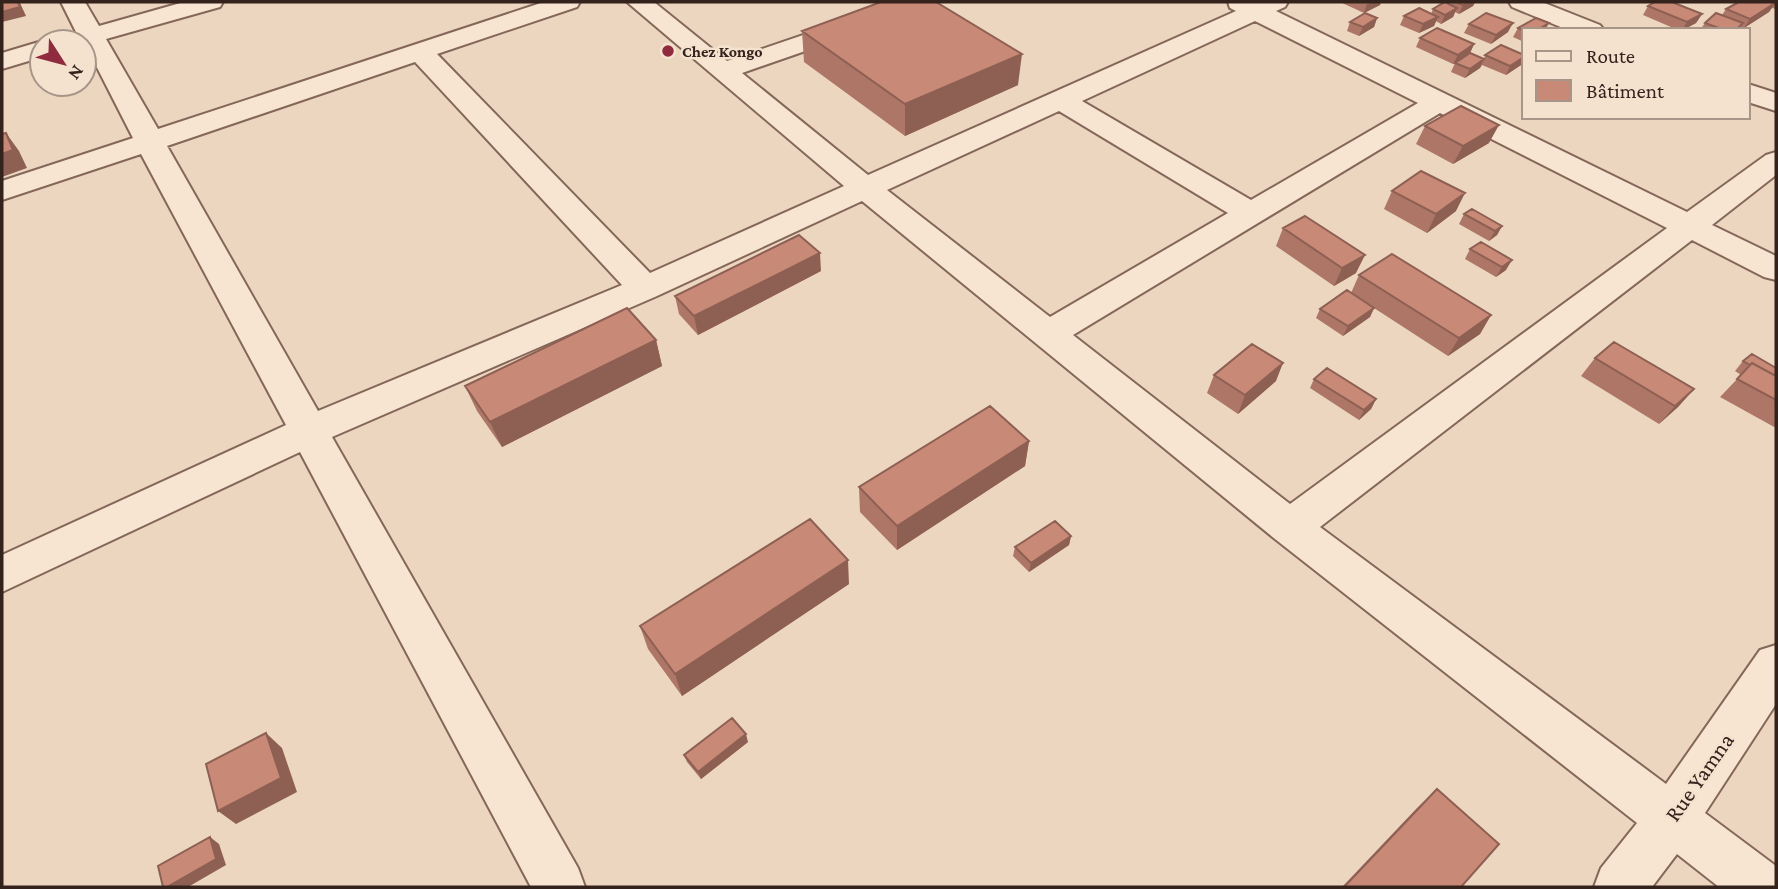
<svg xmlns="http://www.w3.org/2000/svg" width="1778" height="889" viewBox="0 0 1778 889" font-family="'Crimson Pro',serif">
  <style>
    .lines { fill: none; stroke-linecap: round; stroke-linejoin: round }
    .minor-casing { stroke: #846759; stroke-width: 4 }
    .minor { fill: #f7e5d2; fill-rule: evenodd }
    .wall { fill: #ad7666 }
    .shaded-wall { fill: #8d6053 }
    .building { fill: #c98977; stroke: #8d6053; stroke-width: 2 }
    .poi-dot { fill: #902b3f; stroke: #f4e2cf; stroke-width: 2.5 }
    .labels { text-anchor: middle; dominant-baseline: central; stroke-width: 5; stroke-linejoin: round; paint-order: stroke }
    .far-poi-label { font-size: 16px; font-weight: bold; fill: #34231d; stroke: #f4e2cf; text-anchor: start }
    .near-street-label { font-size: 23px; fill: #34231d; stroke: #f4e2cf }
  </style>
  <rect width="100%" height="100%" fill="#ecd6c0"/>
  <g class="lines">
    <defs>
      <path id="minor" d="M 61,2 L 85,2 L 99,26 L 184,2 L 223,2 L 220,7 L 106,39 L 158,129 L 544,2 L 580,2 L 577,7 L 437,54 L 650,273 L 844,186 L 627,2 L 654,2 L 727,61 L 900,2 L 935,2 L 932,7 L 742,73 L 868,175 L 1236,11 L 1230,8 L 1228,2 L 1288,2 L 1285,7 L 1276,11 L 1687,212 L 1766,155 L 1776,152 L 1776,175 L 1712,225 L 1776,256 L 1776,280 L 1764,277 L 1692,240 L 1320,527 L 1666,784 L 1760,650 L 1776,645 L 1776,704 L 1705,813 L 1776,866 L 1776,887 L 1719,887 L 1677,854 L 1652,887 L 1594,887 L 1601,868 L 1637,823 L 1275,539 L 862,201 L 657,296 L 332,437 L 578,868 L 585,887 L 531,887 L 300,452 L 2,592 L 2,555 L 286,425 L 141,154 L 2,200 L 2,181 L 133,138 L 84,42 L 55,42 L 59,37 L 76,32 ZM 1255,21 L 1418,103 L 1251,200 L 1082,101 ZM 415,62 L 622,285 L 318,411 L 167,146 ZM 1059,111 L 1228,213 L 1050,317 L 887,190 ZM 1440,113 L 1667,228 L 1290,504 L 1073,335 Z
        M 1509,2 L 1542,2 L 1600,25 L 1604,30 L 1568,30 L 1512,7 Z
        M 42,41 L 45,42 L 42,42 L 42,57 L 2,69 L 2,53 Z
        M 1748,84 L 1776,93 L 1776,111 L 1748,102 Z"/>
    </defs>
    <use href="#minor" class="minor-casing"/>
    <use href="#minor" class="minor"/>
  </g>
  <path class="wall" d="M 1340,2 L 1381,2 L 1380,5 L 1364,13 Z
    M 1451,2 L 1475,2 L 1473,6 L 1459,14 L 1455,12 L 1453,17 L 1441,24 L 1436,21 L 1434,26 L 1419,33 L 1400,25 L 1404,16 L 1431,14 L 1433,9 L 1450,4 Z
    M 1673,2 L 1702,14 L 1696,23 L 1684,30 L 1678,30 L 1643,15 L 1648,6 Z
    M 1739,2 L 1776,2 L 1776,9 L 1772,8 L 1769,12 L 1744,28 L 1741,27 L 1739,30 L 1700,30 L 1705,23 L 1722,15 L 1726,9 Z
    M 1377,18 L 1374,27 L 1359,36 L 1347,31 L 1350,22 Z
    M 1469,24 L 1508,32 L 1491,44 L 1464,33 Z
    M 1518,28 L 1524,30 L 1524,42 L 1513,37 Z
    M 802,31 L 1018,85 L 905,136 L 804,62 Z
    M 1420,38 L 1474,44 L 1470,53 L 1453,64 L 1416,47 Z
    M 1485,55 L 1524,55 L 1524,58 L 1521,65 L 1506,75 L 1482,65 L 1480,68 L 1465,78 L 1451,72 L 1455,63 L 1484,59 Z
    M 1425,126 L 1489,143 L 1453,164 L 1416,144 Z
    M 1392,191 L 1456,211 L 1427,233 L 1384,209 Z
    M 1464,214 L 1502,226 L 1497,235 L 1489,241 L 1459,224 Z
    M 1283,228 L 1356,273 L 1334,286 L 1276,246 Z
    M 1470,249 L 1506,270 L 1496,277 L 1465,259 Z
    M 821,271 L 698,335 L 679,314 L 675,296 Z
    M 1359,275 L 1491,315 L 1480,334 L 1448,356 L 1374,308 L 1370,317 L 1343,336 L 1316,318 L 1320,309 L 1351,293 Z
    M 656,340 L 662,366 L 502,447 L 477,411 L 465,386 Z
    M 1595,358 L 1694,389 L 1678,407 L 1659,424 L 1581,376 Z
    M 1743,361 L 1776,368 L 1776,428 L 1720,397 L 1741,375 L 1735,371 Z
    M 1214,375 L 1276,381 L 1238,414 L 1207,393 Z
    M 1314,379 L 1376,399 L 1371,409 L 1359,420 L 1310,388 Z
    M 1029,441 L 1025,466 L 897,550 L 860,512 L 859,487 Z
    M 1071,536 L 1069,545 L 1029,572 L 1013,556 L 1015,547 Z
    M 849,584 L 682,696 L 648,649 L 640,626 Z
    M 748,742 L 701,779 L 687,762 L 684,755 Z
    M 1437,789 L 1461,887 L 1342,887 L 1417,808 Z"/>
  <path class="shaded-wall" d="M 18,2 L 20,3 L 26,16 L 2,22 L 2,12 Z
    M 1372,2 L 1381,2 L 1380,5 L 1364,13 L 1367,4 Z
    M 1468,2 L 1475,2 L 1473,6 L 1459,14 L 1463,5 Z
    M 1775,3 L 1769,12 L 1744,28 L 1750,19 Z
    M 1457,8 L 1453,17 L 1441,24 L 1445,15 Z
    M 1702,14 L 1696,23 L 1682,30 L 1687,22 Z
    M 1438,17 L 1434,26 L 1419,33 L 1423,24 Z
    M 1377,18 L 1374,27 L 1359,36 L 1363,27 Z
    M 1513,23 L 1508,32 L 1491,44 L 1496,35 Z
    M 1549,23 L 1545,30 L 1537,30 Z
    M 1474,44 L 1470,53 L 1453,64 L 1458,55 Z
    M 1022,54 L 1018,85 L 905,136 L 905,104 Z
    M 1524,57 L 1521,65 L 1506,75 L 1510,66 Z
    M 1484,59 L 1480,68 L 1465,78 L 1470,69 Z
    M 1499,125 L 1489,143 L 1453,164 L 1463,146 Z
    M 6,133 L 19,151 L 27,168 L 2,177 L 2,154 Z
    M 1465,193 L 1456,211 L 1427,233 L 1436,214 Z
    M 1502,226 L 1497,235 L 1489,241 L 1495,231 Z
    M 820,253 L 821,271 L 698,335 L 694,316 Z
    M 1365,255 L 1356,273 L 1334,286 L 1342,268 Z
    M 1512,260 L 1506,270 L 1496,277 L 1502,267 Z
    M 1374,308 L 1370,317 L 1343,336 L 1348,326 Z
    M 1491,315 L 1480,334 L 1448,356 L 1459,338 Z
    M 656,340 L 662,366 L 502,447 L 490,422 Z
    M 1283,363 L 1276,381 L 1238,414 L 1245,395 Z
    M 1694,389 L 1678,407 L 1659,424 L 1675,406 Z
    M 1376,399 L 1371,409 L 1359,420 L 1364,410 Z
    M 1029,441 L 1025,466 L 897,550 L 897,526 Z
    M 1071,536 L 1069,545 L 1029,572 L 1031,563 Z
    M 848,560 L 849,584 L 682,696 L 675,674 Z
    M 266,733 L 282,748 L 297,792 L 236,824 L 218,811 Z
    M 746,734 L 748,742 L 701,779 L 698,772 Z
    M 210,837 L 219,844 L 226,865 L 188,887 L 167,887 Z"/>
  <path class="building" d="M 2,2 L 18,2 L 20,7 L 2,12 Z
    M 881,2 L 936,2 L 1022,54 L 905,104 L 802,31 Z
    M 1445,2 L 1457,8 L 1445,15 L 1433,9 Z
    M 1457,2 L 1468,2 L 1463,5 Z
    M 1655,2 L 1672,2 L 1702,14 L 1687,22 L 1648,6 Z
    M 1739,2 L 1770,2 L 1775,3 L 1750,19 L 1726,9 Z
    M 1419,8 L 1438,17 L 1423,24 L 1404,16 Z
    M 1365,13 L 1377,18 L 1363,27 L 1350,22 Z
    M 1486,13 L 1513,23 L 1496,35 L 1469,24 Z
    M 1716,13 L 1743,23 L 1736,30 L 1724,30 L 1705,23 Z
    M 1536,18 L 1549,23 L 1537,30 L 1524,30 L 1524,31 L 1518,28 Z
    M 1437,28 L 1474,44 L 1458,55 L 1420,38 Z
    M 1501,45 L 1524,55 L 1524,57 L 1510,66 L 1485,55 Z
    M 1470,53 L 1484,59 L 1470,69 L 1455,63 Z
    M 1461,106 L 1499,125 L 1463,146 L 1425,126 Z
    M 6,133 L 13,150 L 2,154 L 2,134 Z
    M 1421,171 L 1465,193 L 1436,214 L 1392,191 Z
    M 1472,209 L 1502,226 L 1495,231 L 1464,214 Z
    M 1305,216 L 1365,255 L 1342,268 L 1283,228 Z
    M 799,235 L 820,253 L 694,316 L 675,296 Z
    M 1481,242 L 1512,260 L 1502,267 L 1470,249 Z
    M 1392,254 L 1491,315 L 1459,338 L 1359,275 Z
    M 1347,290 L 1374,308 L 1348,326 L 1320,309 Z
    M 627,308 L 656,340 L 490,422 L 465,386 Z
    M 1614,342 L 1694,389 L 1675,406 L 1595,358 Z
    M 1252,344 L 1283,363 L 1245,395 L 1214,375 Z
    M 1752,354 L 1776,368 L 1776,376 L 1752,363 L 1750,365 L 1743,361 Z
    M 1752,363 L 1776,376 L 1776,400 L 1737,379 Z
    M 1327,368 L 1376,399 L 1364,410 L 1314,379 Z
    M 990,406 L 1029,441 L 897,526 L 859,487 Z
    M 810,519 L 848,560 L 675,674 L 640,626 Z
    M 1055,521 L 1071,536 L 1031,563 L 1015,547 Z
    M 732,718 L 746,734 L 698,772 L 684,755 Z
    M 266,733 L 281,778 L 218,811 L 206,764 Z
    M 1437,789 L 1499,844 L 1461,887 L 1344,887 Z
    M 210,837 L 216,859 L 167,887 L 163,887 L 158,866 Z"/>
  <circle class="poi-dot" cx="668" cy="51" r="7"/>
  <g class="labels">
    <g class="far-poi-label">
      <text x="682" y="51">Chez Kongo</text>
    </g>
    <g class="near-street-label">
      <text transform="translate(1699 777) rotate(-55)">Rue Yamna</text>
    </g>
  </g>
  <rect width="1778" height="889" fill="none" stroke="#34231d" stroke-width="7"/>
  <rect x="1522" y="28" width="228" height="91" fill="#f4e2cf" stroke="#a79688" stroke-width="2"/>
  <rect x="1536" y="51" width="35" height="10" fill="#f7e5d2" stroke="#a79688" stroke-width="2"/>
  <text x="1586" y="63" font-size="21" fill="#34231d">Route</text>
  <rect x="1536" y="80" width="35" height="21" fill="#c98977" stroke="#a79688" stroke-width="2"/>
  <text x="1586" y="98" font-size="21" fill="#34231d">Bâtiment</text>
  <g transform="translate(63 63) rotate(126)"><circle r="33" fill="#f4e2cf" stroke="#a79688" stroke-width="2"/>
  <path d="M0-5L12 26L0 18L-12 26Z" fill="#902b3f"/>
  <text y="-10" font-size="19" font-weight="bold" text-anchor="middle" fill="#34231d">N</text>
  </g>
</svg>
